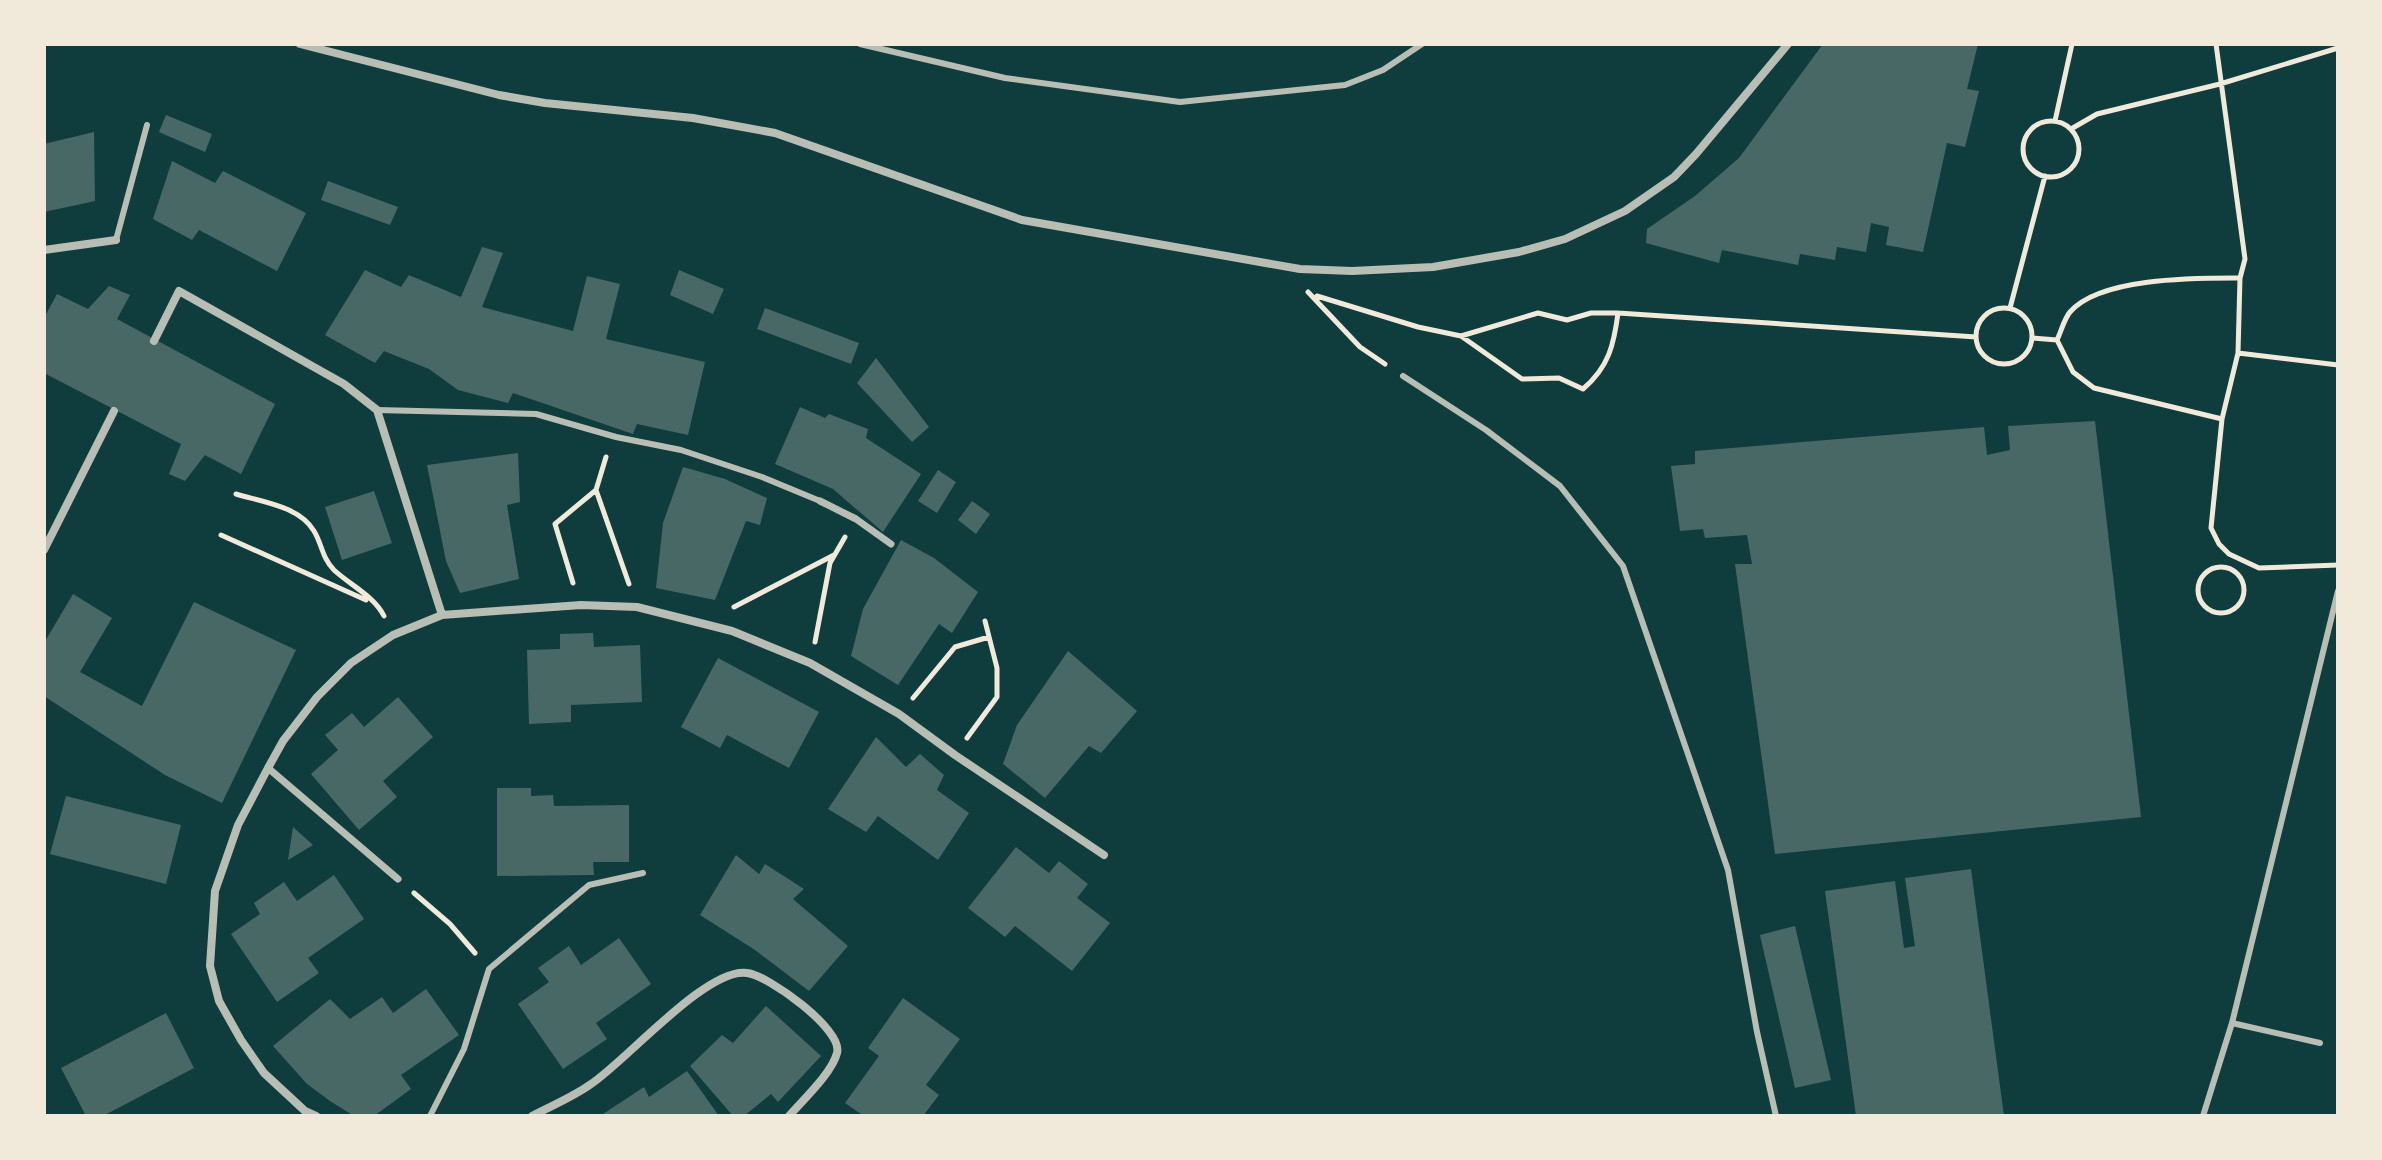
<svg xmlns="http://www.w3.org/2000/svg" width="2382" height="1160" viewBox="0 0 2382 1160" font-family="Jost,sans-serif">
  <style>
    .building { fill: #486865 }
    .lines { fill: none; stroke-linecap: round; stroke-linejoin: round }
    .path { stroke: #f1e9da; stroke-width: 5 }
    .service { stroke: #b8beb3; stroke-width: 6 }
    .pedestrian { stroke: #b8beb3; stroke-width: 7 }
    .minor { stroke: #b8beb3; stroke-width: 8 }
  </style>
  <rect width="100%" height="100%" fill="#0f3d3e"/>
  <path class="building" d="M 1823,44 L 1978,44 L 1967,89 L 1979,91 L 1965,147 L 1947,143 L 1923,252 L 1886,245 L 1889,227 L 1871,223 L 1866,252 L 1837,247 L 1835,260 L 1800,254 L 1798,265 L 1722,250 L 1719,263 L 1646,243 L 1647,229 L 1695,196 L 1739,158 Z
    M 166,115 L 212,134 L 205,152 L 159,132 Z
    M 94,132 L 95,201 L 44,212 L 44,144 Z
    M 172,161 L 215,183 L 223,171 L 306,213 L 277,271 L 199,230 L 192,240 L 153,219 Z
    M 328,181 L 398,207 L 390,225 L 321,200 Z
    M 482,247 L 503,253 L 482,307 L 573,331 L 587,276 L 620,284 L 606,339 L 705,362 L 688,435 L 637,424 L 633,434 L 513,393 L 508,403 L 458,390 L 429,369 L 384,351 L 375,363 L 325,335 L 365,270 L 401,287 L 409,275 L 461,297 Z
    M 679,270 L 724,289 L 713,314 L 670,295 Z
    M 109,286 L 130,295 L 117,319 L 275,404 L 241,474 L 205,455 L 185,481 L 169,474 L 181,444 L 44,373 L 44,318 L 57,294 L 88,309 Z
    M 765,308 L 859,343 L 851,364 L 757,329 Z
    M 876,358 L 929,427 L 912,442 L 857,383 Z
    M 800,407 L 825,418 L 829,414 L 868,429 L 866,438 L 921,474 L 883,532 L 833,489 L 775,464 Z
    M 2095,421 L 2141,817 L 1775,854 L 1735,564 L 1752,564 L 1747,535 L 1705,538 L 1703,529 L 1680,531 L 1671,466 L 1695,464 L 1695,451 L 1984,427 L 1987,455 L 2010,450 L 2008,426 Z
    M 518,453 L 520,502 L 507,505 L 519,579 L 460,593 L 446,561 L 427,465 Z
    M 683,467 L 725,479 L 767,498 L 760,525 L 746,521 L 715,600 L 656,588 L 663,523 Z
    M 938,470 L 956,482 L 937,513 L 918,501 Z
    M 374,491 L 392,543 L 342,560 L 325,507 Z
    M 972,501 L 990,514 L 976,534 L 958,520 Z
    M 901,540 L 934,558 L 978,592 L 952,633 L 939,624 L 898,685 L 851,656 L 863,609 Z
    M 73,594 L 112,618 L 80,672 L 142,706 L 194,602 L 296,650 L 222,803 L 165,775 L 44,696 L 44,643 Z
    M 593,633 L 594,647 L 640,645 L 642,702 L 571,705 L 571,722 L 529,724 L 527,650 L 560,649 L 560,634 Z
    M 1068,651 L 1137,711 L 1101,753 L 1089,746 L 1045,798 L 1003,764 L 1017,725 Z
    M 718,658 L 819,712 L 789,768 L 727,735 L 720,748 L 681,727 Z
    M 398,697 L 433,737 L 383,781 L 397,797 L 359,830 L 311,774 L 338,750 L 325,735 L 352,713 L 364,727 Z
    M 876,737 L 906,767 L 920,754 L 944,775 L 937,790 L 969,813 L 938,860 L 878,816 L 866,832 L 828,809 Z
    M 497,788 L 531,788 L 531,796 L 553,795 L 554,806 L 629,805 L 629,862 L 593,862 L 594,875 L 497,876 Z
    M 66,796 L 181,825 L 166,884 L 50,854 Z
    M 293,827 L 313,845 L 288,860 Z
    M 1016,847 L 1049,873 L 1059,861 L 1088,884 L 1077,898 L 1110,923 L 1072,971 L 1015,926 L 1005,937 L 968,908 Z
    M 736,855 L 759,874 L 765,864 L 804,889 L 793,899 L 848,946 L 809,991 L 755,950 L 700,915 Z
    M 1971,869 L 2004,1116 L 1856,1116 L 1825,891 L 1895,881 L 1904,948 L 1915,946 L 1905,878 Z
    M 334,875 L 364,919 L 308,958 L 319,973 L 277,1002 L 231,934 L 260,914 L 254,903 L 284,882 L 297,901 Z
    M 1795,926 L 1831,1080 L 1795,1088 L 1760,935 Z
    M 619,938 L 651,984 L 596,1023 L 607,1039 L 563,1069 L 518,1004 L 549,982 L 538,968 L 569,946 L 581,965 Z
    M 426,989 L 459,1035 L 401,1075 L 411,1089 L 374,1116 L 354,1116 L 330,1101 L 307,1084 L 273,1046 L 330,999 L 350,1019 L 382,997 L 393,1013 Z
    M 903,998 L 960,1039 L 926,1085 L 939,1095 L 923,1116 L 864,1116 L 845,1103 L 879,1056 L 868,1048 Z
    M 766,1006 L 821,1056 L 778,1102 L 771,1094 L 744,1116 L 733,1116 L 690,1066 L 722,1035 L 733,1043 Z
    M 166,1013 L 194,1068 L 103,1116 L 86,1116 L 61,1068 Z
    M 687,1071 L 719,1116 L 600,1116 L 644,1087 L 649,1097 Z"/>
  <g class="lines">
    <path class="path" d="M 2216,44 L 2245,259 L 2240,278 L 2238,353 L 2222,419 L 2211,528 L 2219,544 L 2229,554 L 2259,568 L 2338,565
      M 2055,121 L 2072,44
      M2023 149a28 28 0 1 1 56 0a28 28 0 1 1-56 0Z
      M 2071,129 L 2097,114 L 2220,84 L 2338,48
      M 1308,292 L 1360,347 L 1385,364
      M 1317,296 L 1418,327 L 1461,336 L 1522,379 L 1559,378 L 1583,389 C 1609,367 1614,344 1618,313
      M1976 336a28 28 0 1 1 56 0a28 28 0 1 1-56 0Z
      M 2010,308 L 2045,176
      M 1461,336 L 1538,313 L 1567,320 L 1591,313 L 1618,313 L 1976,337
      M 2032,338 L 2057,340
      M 2238,353 L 2338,365
      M 2222,419 L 2094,388 L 2073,372 L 2057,340 C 2061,332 2064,319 2070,312 C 2100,277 2197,278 2240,278
      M 606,457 L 596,490 L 629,584
      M 236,494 C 262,502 299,506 314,531 C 322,544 322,558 334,570 C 350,585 374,596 384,616
      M 221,535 L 366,600
      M2198 590a23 23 0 1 1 46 0a23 23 0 1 1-46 0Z
      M 573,583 L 555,524 L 596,490
      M 734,607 L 834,555
      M 815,642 L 830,563 L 845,537
      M 913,698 L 955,647 L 989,637
      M 967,738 L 997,697 L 997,668 L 985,621
      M 414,893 L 450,924 L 475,953"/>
    <path class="service" d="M 860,44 L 1005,78 L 1180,102 L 1345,85 L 1383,70 L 1422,44
      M 116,240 L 147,125
      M 1403,376 L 1486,430 L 1560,486 L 1623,566 L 1728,870 L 1757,1032 L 1776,1116
      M 377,410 L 536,414 L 616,437 L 681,450 L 762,477 L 820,501
      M 2232,1023 L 2320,1043
      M 430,1116 L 464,1049 L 489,969 L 589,885 L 643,873
      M 2203,1116 L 2232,1023 L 2338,591"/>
    <path class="pedestrian" d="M 820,501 L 856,519 L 891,544
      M 268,768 L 398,879"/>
    <path class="minor" d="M 300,44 L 499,95 L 545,103 L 693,118 L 775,133 L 1022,220 L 1300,269 L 1352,271 L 1433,267 L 1519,252 L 1565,239 L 1625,211 L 1674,177 L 1696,154 L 1788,44
      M 44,250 L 116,240
      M 154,341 L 179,291 L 344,384 L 377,410 L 442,615
      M 44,550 L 114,411
      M 316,1116 L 305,1111 L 264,1073 L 241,1040 L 219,1001 L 210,966 L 215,891 L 238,825 L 268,768 L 283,741 L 317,697 L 351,663 L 393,635 L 442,615 L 581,605 L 637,607 L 732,631 L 810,663 L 899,714 L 955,755 L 1104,855
      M 532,1116 C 551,1106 573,1097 591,1084 C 626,1061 707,967 747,973 C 768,975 844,1030 837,1053 C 832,1073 803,1100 789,1116"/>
  </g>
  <rect width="2382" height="1160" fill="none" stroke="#f1e9da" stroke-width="92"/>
</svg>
